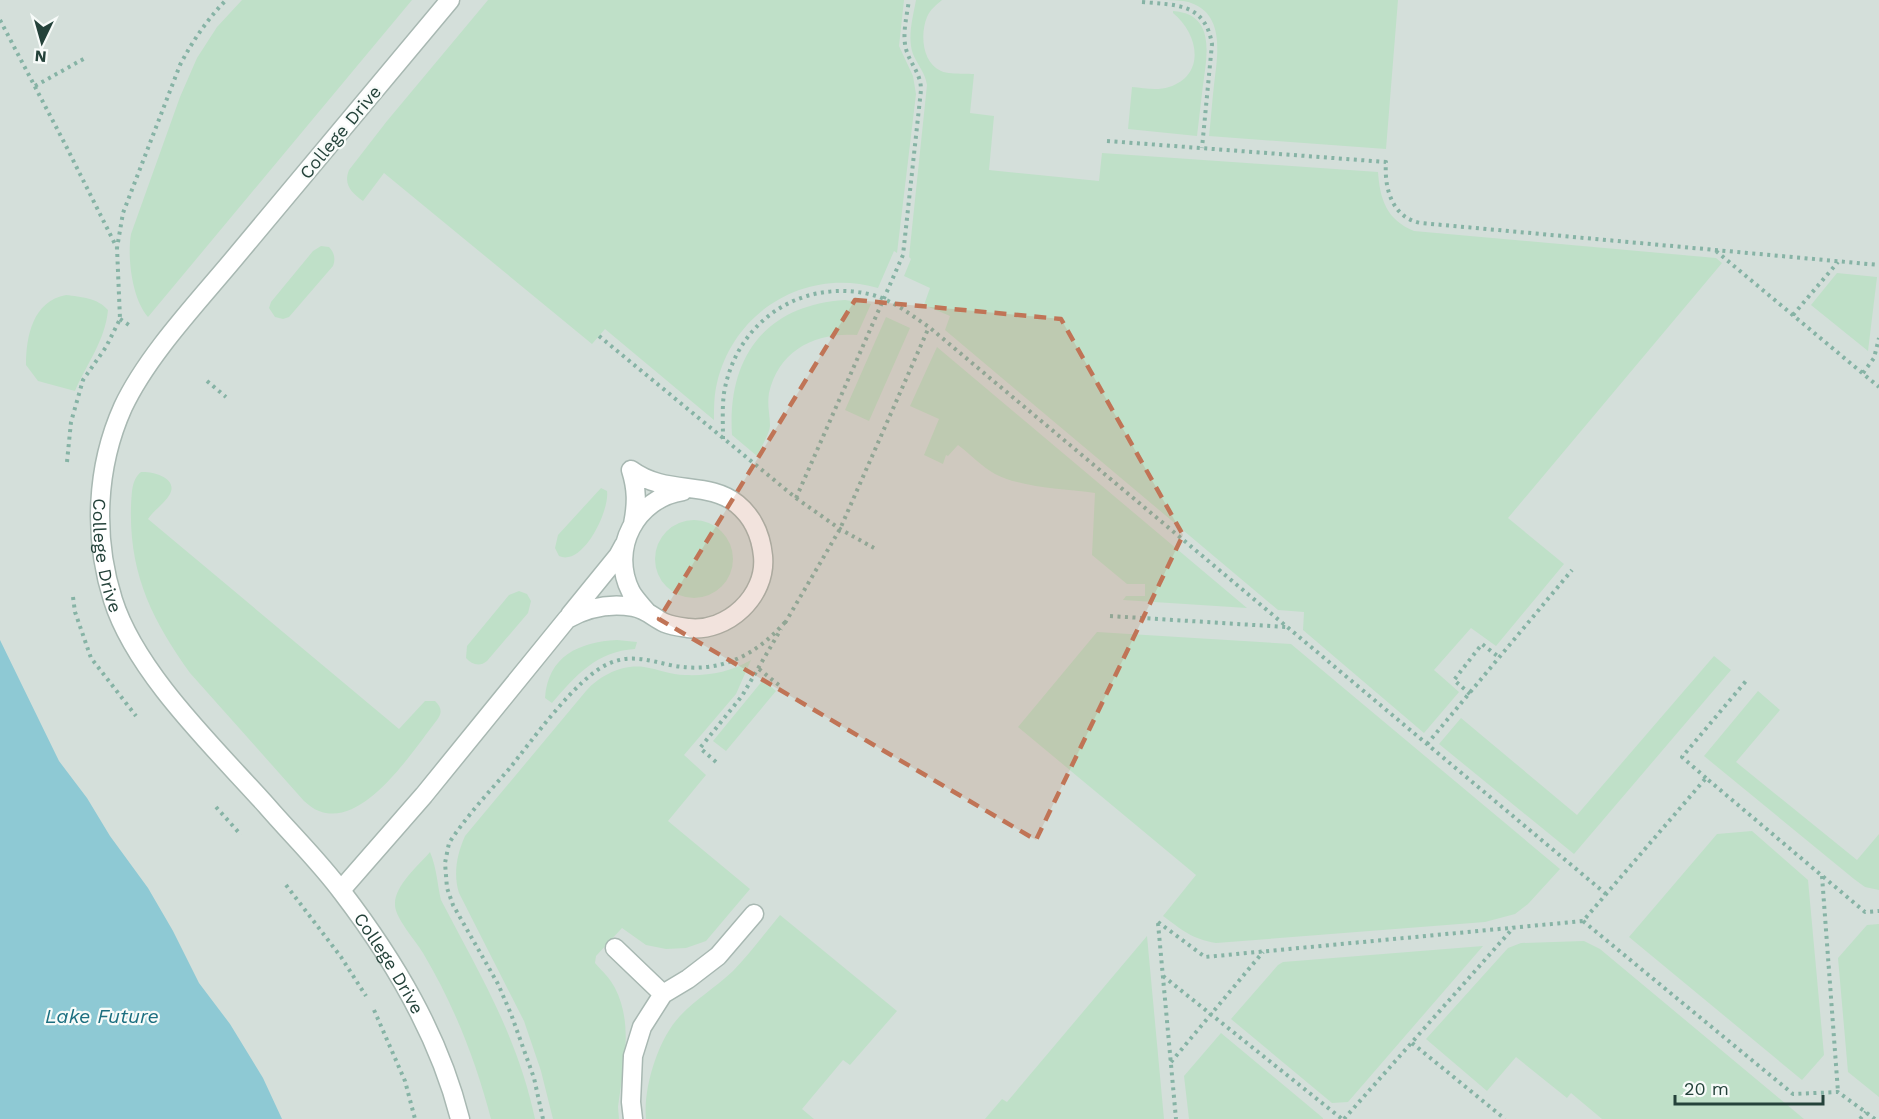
<svg xmlns="http://www.w3.org/2000/svg" width="1879" height="1119" viewBox="0 0 1879 1119" font-family="'Work Sans',sans-serif">
  <style>
    .built { fill: #d4dfda }
    .green { fill: #bfe0c8 }
    .water { fill: #8ec9d4 }
    .lines { fill: none; stroke-linecap: round; stroke-linejoin: round }
    .service-casing { stroke: #a8b8b2; stroke-width: 21 }
    .minor-casing { stroke: #a8b8b2; stroke-width: 21 }
    .path { stroke: #86b3a5; stroke-width: 4; stroke-dasharray: 3 4.5; stroke-linecap: butt }
    .service { stroke: #fff; stroke-width: 18 }
    .minor { stroke: #fff; stroke-width: 18 }
    .marked { fill: #c07456; fill-opacity: 0.2; stroke: #c07456; stroke-width: 4.5; stroke-dasharray: 12 8; stroke-linejoin: round }
    .labels { text-anchor: middle; dominant-baseline: central; stroke-width: 4.5; stroke-linejoin: round; paint-order: stroke }
    .street-label { font-size: 18px; fill: #24423a; stroke: #f7fbf9 }
    .water-label { font-size: 20px; font-style: italic; fill: #1c6f80; stroke: #f7fbf9 }
  </style>
  <rect width="100%" height="100%" fill="#e6efeb"/>
  <path class="built" d="M 0,0 L 1879,0 L 1879,1119 L 0,1119 Z"/>
  <path class="green" d="M 242,0 L 412,0 L 148,317 C 132,299 127,257 131,234 L 180,97 L 197,58 L 217,27 Z
    M 488,0 L 904,0 L 899,46 L 913,76 L 916,94 L 897,253 L 894,251 L 878,288 C 807,267 734,310 717,383 C 714,395 714,408 714,420 L 605,329 L 592,344 L 384,173 L 363,201 C 352,193 343,185 349,170 L 387,121 Z
    M 916,0 L 942,0 C 936,5 930,10 927,17 C 920,34 922,63 941,71 C 950,75 965,73 974,74 L 970,113 L 994,116 L 989,170 L 1099,181 L 1102,153 L 1378,172 C 1380,200 1387,220 1414,231 L 1716,258 L 1722,263 L 1508,518 L 1564,564 L 1496,646 L 1471,628 L 1434,670 L 1459,692 L 1424,733 L 1303,630 L 1304,612 L 1278,610 L 945,330 L 950,316 L 924,305 L 930,288 L 904,276 L 911,259 L 909,257 L 927,85 C 925,72 918,66 913,54 C 907,37 913,17 916,0 Z
    M 1168,0 L 1398,0 L 1386,149 L 1209,136 C 1211,119 1212,102 1214,85 C 1217,58 1226,15 1191,3 C 1185,0 1175,1 1168,0 Z
    M 1173,11 C 1216,14 1207,55 1203,85 C 1201,102 1199,119 1197,136 L 1128,129 L 1132,87 C 1144,88 1157,91 1169,87 C 1206,75 1199,34 1173,13 Z
    M 321,246 L 329,247 C 334,252 336,259 333,266 L 289,317 L 283,319 L 275,317 L 269,308 L 271,302 L 313,251 Z
    M 1837,273 L 1877,277 L 1868,351 L 1811,305 Z
    M 66,295 C 81,297 98,298 108,310 C 105,341 87,363 75,391 L 38,381 L 26,365 C 26,336 33,301 66,295 Z
    M 845,300 L 871,304 L 857,335 C 815,332 779,350 769,393 C 767,407 770,414 770,426 C 769,435 761,447 757,456 L 732,435 C 727,358 765,305 845,300 Z
    M 886,317 L 910,328 L 869,421 L 845,410 Z
    M 937,347 L 1247,608 L 1123,600 L 1126,596 L 1145,596 L 1145,584 L 1127,584 L 1092,555 L 1095,493 C 1065,489 1022,488 995,474 C 982,467 970,454 958,445 L 948,456 L 946,455 L 943,464 L 924,455 L 939,419 L 910,406 Z
    M 141,472 C 153,471 178,478 170,494 C 165,503 153,511 148,519 L 399,729 L 425,701 L 435,701 C 441,707 443,712 437,720 C 414,749 364,829 319,811 C 313,809 309,805 304,801 L 190,673 C 152,620 129,574 131,506 C 132,494 131,480 141,472 Z
    M 601,488 L 607,491 C 610,510 583,567 559,556 L 555,548 L 558,535 Z
    M655 559a39 39 0 1 1 78 0a39 39 0 1 1-78 0Z
    M 519,591 L 527,594 L 531,601 L 528,613 L 487,661 C 480,667 472,665 466,658 L 467,646 L 509,595 Z
    M 1097,632 L 1291,644 L 1560,869 L 1528,904 L 1515,914 L 1485,922 L 1216,943 C 1192,939 1182,930 1163,916 L 1196,875 L 1018,727 Z
    M 617,640 L 637,642 L 635,649 C 597,651 575,676 552,703 L 545,698 C 548,656 579,642 617,640 Z
    M 1714,656 L 1731,670 L 1574,854 L 1439,744 L 1461,718 L 1577,815 Z
    M 751,660 L 736,694 L 684,755 L 706,775 L 668,821 L 750,889 L 706,941 L 686,948 L 666,949 L 646,945 L 622,928 L 596,956 L 595,963 C 602,971 610,978 615,988 C 634,1025 623,1068 618,1107 L 619,1119 L 553,1119 L 541,1071 L 524,1021 L 459,893 C 453,874 457,854 465,836 L 586,691 C 600,675 623,664 644,667 C 658,669 671,675 685,675 C 709,676 730,672 751,660 Z
    M 763,680 L 776,691 L 726,751 L 713,741 Z
    M 1758,691 L 1780,710 L 1736,762 L 1857,860 L 1879,834 L 1879,890 L 1865,887 L 1854,879 L 1704,756 Z
    M 1752,831 L 1808,880 L 1824,1055 L 1802,1080 L 1629,937 L 1717,834 Z
    M 430,852 C 437,869 437,883 441,900 C 479,973 518,1037 535,1119 L 491,1119 C 476,1061 454,1005 423,953 C 416,941 395,918 395,905 C 394,886 418,866 430,852 Z
    M 780,915 L 897,1011 L 850,1065 L 843,1060 L 802,1109 L 814,1119 L 646,1119 C 643,1088 658,1039 680,1016 C 696,999 716,987 733,971 C 750,953 765,933 780,915 Z
    M 1879,924 L 1879,1097 L 1848,1072 L 1838,958 L 1867,925 Z
    M 1147,936 L 1164,1119 L 985,1119 L 1002,1099 L 1007,1102 Z
    M 1584,941 L 1600,949 L 1804,1119 L 1602,1119 L 1571,1093 L 1567,1098 L 1516,1057 L 1487,1091 L 1426,1039 L 1508,948 L 1521,943 Z
    M 1483,946 L 1348,1102 L 1332,1103 L 1231,1019 L 1278,965 L 1283,962 Z
    M 1221,1033 L 1323,1118 L 1323,1119 L 1189,1119 L 1184,1076 Z"/>
  <path class="water" d="M 0,640 L 59,761 L 87,798 L 110,836 L 148,888 L 173,931 L 199,983 L 230,1024 L 263,1078 L 282,1119 L 0,1119 Z"/>
  <g class="lines">
    <defs>
      <path id="service" d="M 631,470 C 637,489 637,504 633,524
        M 646,611 C 641,605 635,599 631,592 C 609,549 636,498 683,491
        M 570,615 L 618,556 L 624,545
        M 341,890 L 424,795 L 567,619 C 587,608 610,603 633,607 C 646,609 654,618 665,623 C 672,626 681,627 688,628 C 727,633 767,596 763,556 C 761,536 753,517 737,504 C 708,480 666,496 631,470
        M 615,948 L 663,994
        M 633,1119 L 631,1102 L 633,1056 L 642,1027 L 663,994 L 688,979 L 718,956 L 754,914"/>
      <g id="minor">
        <path id="s1" d="M 450,0 C 379,85 308,170 237,255 C 199,301 148,354 123,407 C 96,467 93,537 113,600 C 136,673 215,748 266,805 C 291,834 319,861 342,892 C 394,960 439,1035 460,1119"/>
      </g>
    </defs>
    <use href="#service" class="service-casing"/>
    <use href="#minor" class="minor-casing"/>
    <path class="path" d="M 1142,2 C 1176,5 1205,3 1212,44 L 1202,148
      M 0,20 L 65,144 L 117,248
      M 35,86 L 87,57
      M 1107,141 L 1386,162 C 1384,188 1392,218 1421,223 L 1879,265
      M 1716,251 L 1879,387
      M 1793,315 L 1838,262
      M 120,319 L 132,327
      M 599,336 L 796,498 L 840,529 L 874,548
      M 1863,373 L 1874,358 L 1879,338
      M 207,381 L 226,397
      M 723,439 C 723,424 722,408 724,393 C 736,321 802,277 873,295 C 894,301 911,315 929,327 L 1606,894
      M 67,462 L 71,422 L 83,380 L 106,347 L 120,319 L 117,248 L 123,213 L 180,65 C 193,40 207,20 226,0
      M 796,498 L 903,255 L 921,90 C 921,73 910,64 906,49 C 902,34 907,15 909,0
      M 73,597 L 75,612 L 91,658 L 136,716
      M 1110,616 L 1286,627
      M 785,623 L 840,529 L 929,327
      M 759,669 L 780,686
      M 1470,694 L 1454,680 L 1482,644 L 1500,658
      M 1427,744 L 1572,570
      M 716,762 L 700,748 L 742,696 L 781,629
      M 1706,778 L 1682,757 L 1746,681
      M 216,807 L 241,835
      M 1822,876 L 1838,1092
      M 286,885 L 341,957 L 366,996
      M 1583,921 L 1793,1094 L 1838,1092 L 1875,1119
      M 1158,922 L 1205,957 L 1583,921 L 1706,778 L 1865,912 L 1879,911
      M 1158,923 L 1176,1119
      M 1163,976 L 1342,1119
      M 374,1010 L 405,1081 L 415,1119
      M 1412,1043 L 1505,1119
      M 1171,1062 L 1263,952
      M 543,1119 L 534,1078 L 511,1014 L 498,984 L 453,905 L 447,888 L 445,863 L 449,843 C 466,817 488,793 509,769 C 531,742 577,677 608,664 C 629,654 648,660 670,665 C 718,675 756,656 786,621
      M 1344,1119 L 1514,927
      M 1860,1119 L 1866,1112"/>
    <use href="#service" class="service"/>
    <use href="#minor" class="minor"/>
  </g>
  <path class="marked" d="M 855,300 L 1061,319 L 1183,535 L 1036,840 L 659,619 Z"/>
  <g class="labels">
    <g class="street-label">
      <text transform="translate(340 132) rotate(-50)">College Drive</text>
      <text stroke="none"><textPath href="#s1" startOffset="675">College Drive</textPath></text>
      <text stroke="none"><textPath href="#s1" startOffset="1179">College Drive</textPath></text>
    </g>
    <g class="water-label">
      <text x="102" y="1016">Lake Future</text>
    </g>
  </g>
  <g transform="translate(42 42) rotate(185)" stroke="#f7fbf9" stroke-width="4.5" paint-order="stroke">
  <path d="M0-4.5L10 22L0 15L-10 22Z" fill="#24423a"/>
  <text y="-9" font-size="16" font-weight="bold" text-anchor="middle" fill="#24423a">N</text>
  </g>
  <path d="M1675 1095v9h148v-9" fill="none" stroke="#24423a" stroke-width="3"/>
  <text x="1684" y="1095" font-size="18" fill="#24423a" stroke="#f7fbf9" stroke-width="4.5" paint-order="stroke">20 m</text>
</svg>
